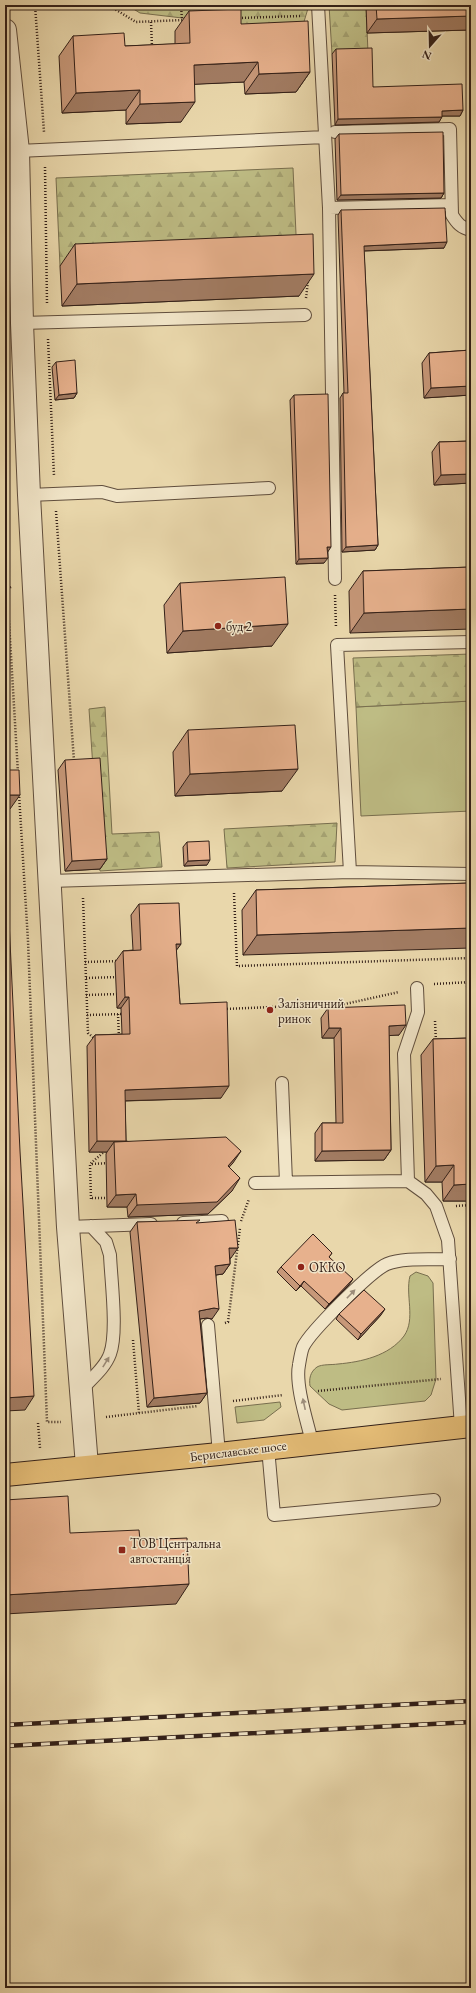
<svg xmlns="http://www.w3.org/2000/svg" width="476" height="1993" viewBox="0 0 476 1993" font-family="'EB Garamond',serif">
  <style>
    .green { fill: #bebc84; stroke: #786e4e }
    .forest { fill: url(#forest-firs); stroke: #786e4e }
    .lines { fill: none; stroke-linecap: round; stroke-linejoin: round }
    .service-casing { stroke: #604e3d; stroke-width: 14 }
    .minor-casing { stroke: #604e3d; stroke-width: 24 }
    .primary-casing { stroke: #332018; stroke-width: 24 }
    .path { stroke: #332018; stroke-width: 2.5; stroke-dasharray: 1 2; stroke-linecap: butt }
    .service { stroke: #f1e5c8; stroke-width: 12 }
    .minor { stroke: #f1e5c8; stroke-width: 22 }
    .primary { stroke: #e4bc76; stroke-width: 22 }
    .rail-casing { stroke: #332018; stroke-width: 4.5 }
    .rail { stroke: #f1e5c8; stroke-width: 3; stroke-dasharray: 9; stroke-linecap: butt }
    .wall { fill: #c79879; stroke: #332018 }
    .shaded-wall { fill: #a27c63; stroke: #332018 }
    .building { fill: #e7b18d; stroke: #332018 }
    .oneway { fill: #9c8c79 }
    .poi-dot { fill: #8f2418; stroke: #f1e5c8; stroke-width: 1.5 }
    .labels { text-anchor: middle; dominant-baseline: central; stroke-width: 3; stroke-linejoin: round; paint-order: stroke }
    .poi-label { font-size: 13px; fill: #332018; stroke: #f1e5c8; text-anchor: start }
    .street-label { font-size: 13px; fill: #332018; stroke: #f1e5c8 }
  </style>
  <defs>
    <pattern id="forest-firs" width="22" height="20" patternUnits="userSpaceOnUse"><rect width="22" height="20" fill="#bebc84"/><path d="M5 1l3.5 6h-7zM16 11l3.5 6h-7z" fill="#a4a171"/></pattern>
  </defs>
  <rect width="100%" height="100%" fill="#e9d7ab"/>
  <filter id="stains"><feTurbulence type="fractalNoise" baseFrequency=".005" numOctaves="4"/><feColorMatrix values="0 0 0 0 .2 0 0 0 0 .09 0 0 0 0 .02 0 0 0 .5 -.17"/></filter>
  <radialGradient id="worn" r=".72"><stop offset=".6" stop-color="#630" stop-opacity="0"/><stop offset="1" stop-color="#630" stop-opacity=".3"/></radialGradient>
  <path class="green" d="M 471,701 L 471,811 L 361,816 L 356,707 Z
    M 416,1272 L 428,1276 L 433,1283 L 436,1379 L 431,1395 L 425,1401 L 342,1410 L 329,1404 L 310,1386 C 309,1379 310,1372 317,1367 C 322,1364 332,1365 338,1364 C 361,1362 389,1356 404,1336 C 416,1319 405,1295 410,1276 Z
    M 280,1402 L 281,1407 L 264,1420 L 237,1423 L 235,1407 Z"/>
  <path class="forest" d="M 127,5 L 309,5 L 303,25 L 275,29 L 140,13 Z
    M 329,5 L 366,5 L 368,53 L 332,54 Z
    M 293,168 L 297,256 L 60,266 L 56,178 Z
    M 471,654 L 471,701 L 356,707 L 353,658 Z
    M 105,707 L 112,834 L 159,832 L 162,867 L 100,871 L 89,709 Z
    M 337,823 L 335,862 L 227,868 L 224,829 Z"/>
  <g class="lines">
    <defs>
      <path id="service" d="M 318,5 L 329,208 L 335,579
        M 335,132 L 450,129 L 452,215 C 457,223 461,228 471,230
        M 18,151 L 325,137
        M 329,208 L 451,205
        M 22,323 L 305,315
        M 29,495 L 102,492 L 117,496 L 269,488
        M 350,872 L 337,645 L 471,642
        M 50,881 L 350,872 L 471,874
        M 282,1083 L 286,1182
        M 408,1181 L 404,1054 L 418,1012 L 417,988
        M 255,1183 L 408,1181 L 426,1194 L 436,1206 L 448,1240 L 461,1427
        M 183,1223 L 222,1221
        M 68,1227 L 151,1224
        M 208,1325 L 219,1454
        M 81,1390 C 91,1379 105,1368 110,1354 C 118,1332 111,1280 110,1255 L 106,1242 L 91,1226
        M 312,1442 C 307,1421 295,1385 299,1365 C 300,1359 301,1352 303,1347 C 310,1332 372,1270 387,1264 C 404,1257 432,1260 450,1259
        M 268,1448 L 274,1515 L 434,1500"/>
      <path id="minor" d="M 5,30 L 18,151 L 22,323 L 29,495 L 68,1227 L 87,1466"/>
      <path id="primary" d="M 5,1475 L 219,1454 L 471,1426"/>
    </defs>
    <use href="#service" class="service-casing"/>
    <use href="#minor" class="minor-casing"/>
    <use href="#primary" class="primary-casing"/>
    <path class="path" d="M 35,5 L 44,132
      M 108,5 L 136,22 L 184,20
      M 181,5 L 182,20
      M 239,18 L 300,16
      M 151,22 L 152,47
      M 45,167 L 47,304
      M 306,298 L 308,281
      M 48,339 L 54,476
      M 56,511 L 74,761
      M 11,587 L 7,589 L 18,773
      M 335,595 L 336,628
      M 19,794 L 28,941 L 47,1422 L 61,1422
      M 234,893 L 237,966 L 471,958
      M 83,898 L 88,1033 L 95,1039
      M 85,962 L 119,961
      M 86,978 L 118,977
      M 467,983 L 470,1040
      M 434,984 L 471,982
      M 86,995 L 119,994
      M 224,1009 L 345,1004 L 399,992
      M 118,1014 L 119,1038
      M 87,1015 L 123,1014
      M 435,1021 L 436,1042
      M 92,1164 L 109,1163
      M 92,1198 L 109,1198
      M 91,1199 L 90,1164 L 105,1151
      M 456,1206 L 471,1205
      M 241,1221 L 249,1199
      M 225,1323 L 228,1322 L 240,1228
      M 133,1340 L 139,1413
      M 318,1391 L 441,1379
      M 233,1401 L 283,1395
      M 106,1417 L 198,1406
      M 38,1423 L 40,1448"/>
    <use href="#service" class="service"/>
    <use href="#minor" class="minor"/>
    <use href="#primary" class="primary"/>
    <defs>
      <path id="rail" d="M 5,1725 L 471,1701
        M 5,1746 L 471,1722"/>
    </defs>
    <use href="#rail" class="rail-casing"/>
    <use href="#rail" class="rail"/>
  </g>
  <path class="wall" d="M 366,5 L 471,5 L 471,27 L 469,30 L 367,33 Z
    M 189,11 L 241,24 L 310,72 L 296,92 L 245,94 L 244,82 L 194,84 L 181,122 L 126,124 L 126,110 L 62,113 L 59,56 L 73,36 L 125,46 L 175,44 L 175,31 Z
    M 336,49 L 373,87 L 463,110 L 460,116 L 442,116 L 439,122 L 335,125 L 332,54 Z
    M 339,134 L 444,193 L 441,198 L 337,200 L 335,139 Z
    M 341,210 L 444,248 L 364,251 L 378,545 L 375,550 L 342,552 L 340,398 L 343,393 L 344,393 L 338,215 Z
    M 75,244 L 299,296 L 62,306 L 60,266 Z
    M 471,350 L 471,395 L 424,398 L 422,363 L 429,353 Z
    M 56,362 L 77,393 L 74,398 L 55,400 L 52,367 Z
    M 294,395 L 327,552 L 324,563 L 296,564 L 290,400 Z
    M 471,441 L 471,483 L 434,485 L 432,452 L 439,442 Z
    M 471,567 L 350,633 L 349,591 L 363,571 Z
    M 180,583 L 272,646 L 167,653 L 164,605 Z
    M 188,730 L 282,791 L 175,796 L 173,752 Z
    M 65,760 L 107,859 L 100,869 L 65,871 L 58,770 Z
    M 187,842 L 207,865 L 184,866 L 183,847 Z
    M 471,883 L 243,955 L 242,910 L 256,890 Z
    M 139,904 L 181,944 L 176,950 L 180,1004 L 221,1098 L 125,1101 L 126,1141 L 233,1163 L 229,1167 L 232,1191 L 208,1214 L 128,1217 L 127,1207 L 107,1207 L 106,1154 L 107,1152 L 89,1152 L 87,1046 L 95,1035 L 122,1034 L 121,1008 L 117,1008 L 115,962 L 123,951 L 133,950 L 131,915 Z
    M 328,1008 L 399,1035 L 389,1035 L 391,1150 L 384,1160 L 315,1161 L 315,1133 L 322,1123 L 336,1123 L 334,1038 L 322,1038 L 321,1018 Z
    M 471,1038 L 471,1221 L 469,1221 L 468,1201 L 443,1201 L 442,1182 L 425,1182 L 421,1055 L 433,1039 Z
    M 137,1222 L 197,1223 L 231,1258 L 230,1258 L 230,1264 L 223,1274 L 216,1275 L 212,1319 L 207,1318 L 200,1319 L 207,1393 L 200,1403 L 147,1407 L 130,1232 Z
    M 332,1253 L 329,1257 L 349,1285 L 325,1309 L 301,1286 L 296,1291 L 277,1272 L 281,1267 Z
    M 339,1314 L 381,1315 L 358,1340 L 336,1319 Z"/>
  <path class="shaded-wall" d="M 471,16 L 471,27 L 469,30 L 367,33 L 377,19 Z
    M 258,62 L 244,82 L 180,85 L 194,65 Z
    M 310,72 L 296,92 L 245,94 L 259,74 Z
    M 140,90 L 126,110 L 62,113 L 76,93 Z
    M 195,102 L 181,122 L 126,124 L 140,104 Z
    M 463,110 L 460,116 L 438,116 L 442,111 Z
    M 442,117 L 439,122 L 335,125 L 338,119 Z
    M 444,193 L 441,198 L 337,200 L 341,195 Z
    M 447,242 L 444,248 L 360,251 L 364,246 Z
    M 314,274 L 299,296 L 62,306 L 77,284 Z
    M 471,386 L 471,395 L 424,398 L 431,388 Z
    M 77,393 L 74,398 L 55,400 L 59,395 Z
    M 471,474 L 471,483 L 434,485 L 441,475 Z
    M 378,545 L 375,550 L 342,552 L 346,547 Z
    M 327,547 L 331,547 L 327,553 Z
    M 328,558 L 324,563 L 296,564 L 299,559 Z
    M 471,609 L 471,629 L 350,633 L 364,613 Z
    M 288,624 L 272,646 L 167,653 L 183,631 Z
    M 298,769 L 282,791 L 175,796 L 190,774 Z
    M 5,795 L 20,795 L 10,809 L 5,809 Z
    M 107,859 L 100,869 L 65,871 L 72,861 Z
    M 210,860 L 207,865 L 184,866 L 188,861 Z
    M 471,928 L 471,948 L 243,955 L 257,935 Z
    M 176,944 L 181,944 L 173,955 Z
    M 125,997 L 129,997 L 121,1008 L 117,1008 Z
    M 406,1025 L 399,1035 L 382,1036 L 389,1026 Z
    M 329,1028 L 341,1028 L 334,1038 L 322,1038 Z
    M 229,1086 L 221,1098 L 117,1101 L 125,1090 Z
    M 97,1141 L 126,1141 L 114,1142 L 107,1152 L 89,1152 Z
    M 391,1150 L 384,1160 L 315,1161 L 322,1151 Z
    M 241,1151 L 233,1163 L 219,1178 L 228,1166 Z
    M 454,1165 L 442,1182 L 425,1182 L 436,1166 Z
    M 240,1178 L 232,1191 L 208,1214 L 128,1217 L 137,1205 Z
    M 471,1184 L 471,1197 L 468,1201 L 443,1201 L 454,1185 Z
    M 136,1194 L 127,1207 L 107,1207 L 116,1195 Z
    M 229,1248 L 238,1248 L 231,1258 L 222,1258 Z
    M 230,1264 L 223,1274 L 208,1276 L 215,1266 Z
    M 353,1279 L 349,1285 L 325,1309 L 329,1304 Z
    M 304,1281 L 301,1286 L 296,1291 Z
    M 214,1308 L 219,1309 L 212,1319 L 207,1318 L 192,1320 L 199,1311 Z
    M 385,1309 L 381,1315 L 358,1340 L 361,1334 Z
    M 207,1393 L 200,1403 L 147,1407 L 154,1398 Z
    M 34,1396 L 25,1410 L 5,1411 L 5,1398 Z
    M 189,1584 L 176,1604 L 5,1614 L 5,1595 Z"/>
  <path class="building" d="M 376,5 L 471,5 L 471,16 L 377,19 Z
    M 241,9 L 241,24 L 308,21 L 310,72 L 259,74 L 258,62 L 194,65 L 195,102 L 140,104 L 140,90 L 76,93 L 73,36 L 124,33 L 125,46 L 190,43 L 189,11 Z
    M 372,48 L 373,87 L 462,84 L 463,110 L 442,111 L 442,117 L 338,119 L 336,49 Z
    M 443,132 L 444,193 L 341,195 L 339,134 Z
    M 445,208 L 447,242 L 364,246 L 378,545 L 346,547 L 343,393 L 348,393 L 341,210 Z
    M 313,234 L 314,274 L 77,284 L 75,244 Z
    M 471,350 L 471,386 L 431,388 L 429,353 Z
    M 75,360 L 77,393 L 59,395 L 56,362 Z
    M 328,394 L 331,547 L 327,547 L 328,558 L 299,559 L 294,395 Z
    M 471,441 L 471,474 L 441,475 L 439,442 Z
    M 471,567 L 471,609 L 364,613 L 363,571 Z
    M 285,577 L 288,624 L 183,631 L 180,583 Z
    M 295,725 L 298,769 L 190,774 L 188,730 Z
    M 100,758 L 107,859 L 72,861 L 65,760 Z
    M 5,770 L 19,770 L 20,795 L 5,795 Z
    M 5,836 L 20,1151 L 34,1396 L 5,1398 Z
    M 209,841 L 210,860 L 188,861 L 187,842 Z
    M 471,883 L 471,928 L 257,935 L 256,890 Z
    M 179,903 L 181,944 L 176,944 L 180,1004 L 227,1002 L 229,1086 L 125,1090 L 126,1141 L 97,1141 L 95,1035 L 130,1034 L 129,997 L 125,997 L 123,951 L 141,950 L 139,904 Z
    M 405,1005 L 406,1025 L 389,1026 L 391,1150 L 322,1151 L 322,1123 L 343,1123 L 341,1028 L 329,1028 L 328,1008 Z
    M 471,1038 L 471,1184 L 454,1185 L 454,1165 L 436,1166 L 433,1039 Z
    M 226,1137 L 241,1151 L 228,1166 L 240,1178 L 217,1202 L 137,1205 L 136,1194 L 116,1195 L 114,1142 Z
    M 200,1220 L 196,1223 L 235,1220 L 238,1248 L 229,1248 L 230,1264 L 215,1266 L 219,1309 L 214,1308 L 199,1311 L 207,1393 L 154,1398 L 137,1222 Z
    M 313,1234 L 332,1253 L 329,1257 L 353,1279 L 329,1304 L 304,1281 L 300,1286 L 281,1267 Z
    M 364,1290 L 385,1309 L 361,1334 L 339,1314 Z
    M 68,1496 L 70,1533 L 139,1530 L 140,1540 L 187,1538 L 189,1584 L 5,1595 L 5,1500 Z"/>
  <defs><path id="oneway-solid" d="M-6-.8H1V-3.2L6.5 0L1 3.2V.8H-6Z"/></defs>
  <g class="oneway">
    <use href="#oneway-solid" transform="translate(351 1294) rotate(-46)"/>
    <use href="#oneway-solid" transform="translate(106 1362) rotate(-58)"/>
    <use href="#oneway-solid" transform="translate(304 1404) rotate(-102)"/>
  </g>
  <g class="poi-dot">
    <circle cx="218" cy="626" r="4"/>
    <circle cx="270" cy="1010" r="4"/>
    <circle cx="301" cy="1267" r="4"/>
    <rect x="118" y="1546" width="8" height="8" rx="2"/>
  </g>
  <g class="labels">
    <g class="poi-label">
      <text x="226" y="626">буд 2</text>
      <text x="278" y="1003">Залізничний<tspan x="278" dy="15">ринок</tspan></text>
      <text x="309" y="1267">ОККО</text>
      <text x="130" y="1543">ТОВ Центральна<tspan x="130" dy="15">автостанція</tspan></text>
    </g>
    <g class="street-label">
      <text transform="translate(238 1451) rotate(-7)">Бериславське шосе</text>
    </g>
  </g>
  <rect width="476" height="1993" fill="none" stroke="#e9d7ab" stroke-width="20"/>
  <rect x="6" y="6" width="464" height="1981" fill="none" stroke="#332018" stroke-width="2"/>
  <rect x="10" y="10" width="456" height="1973" fill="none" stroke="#332018"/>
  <g transform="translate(430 46) rotate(200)" stroke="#f1e5c8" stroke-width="3" paint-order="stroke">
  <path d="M0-3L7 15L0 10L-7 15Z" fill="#332018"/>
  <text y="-6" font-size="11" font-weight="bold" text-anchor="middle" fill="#332018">N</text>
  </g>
  <rect width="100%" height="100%" filter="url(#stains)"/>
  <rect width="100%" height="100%" fill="url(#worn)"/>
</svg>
